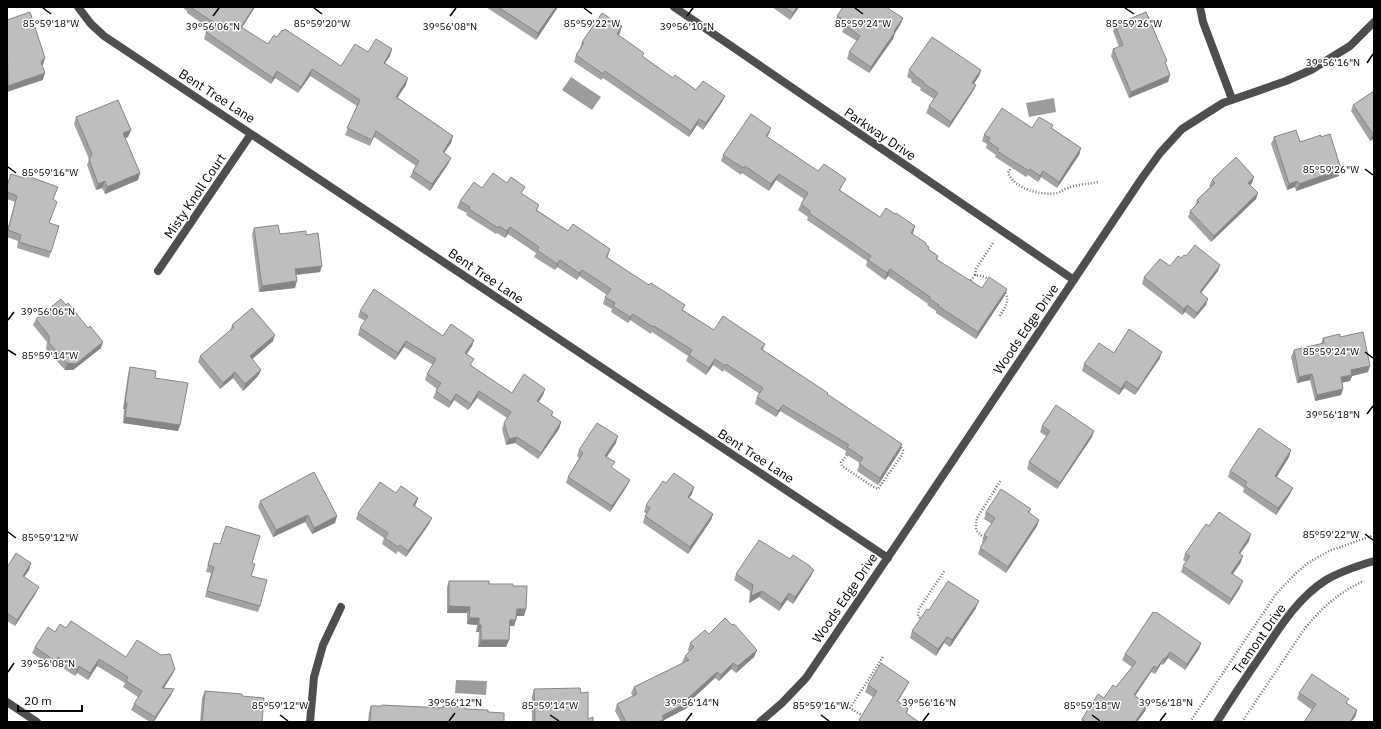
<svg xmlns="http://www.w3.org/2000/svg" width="1381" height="729" viewBox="0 0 1381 729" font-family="'IBM Plex Sans',sans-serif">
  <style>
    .water { fill: #9c9c9c }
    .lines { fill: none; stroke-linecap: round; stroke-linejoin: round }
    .path { stroke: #707070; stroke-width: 2.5; stroke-dasharray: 1 2; stroke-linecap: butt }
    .street { stroke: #4e4e4e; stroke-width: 8 }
    .wall { fill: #a3a3a3 }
    .shaded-wall { fill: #858585 }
    .building { fill: #bebebe; stroke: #858585 }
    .ticks { fill: none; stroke: #000; stroke-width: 1.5 }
    .labels { text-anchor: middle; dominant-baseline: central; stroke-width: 3; stroke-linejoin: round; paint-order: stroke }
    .street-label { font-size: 13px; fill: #000; stroke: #fff }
    .ticks-label { font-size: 10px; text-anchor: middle; fill: #000; stroke: #fff; stroke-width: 3; stroke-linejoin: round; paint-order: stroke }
  </style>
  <rect width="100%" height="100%" fill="#fff"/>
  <path class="water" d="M 571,77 L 601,97 L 592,110 L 562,90 Z
    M 1054,98 L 1056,112 L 1029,117 L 1026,103 Z
    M 456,680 L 487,681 L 486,695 L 455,693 Z"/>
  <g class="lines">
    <path class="path" d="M 1010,169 L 1008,173 C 1015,189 1041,196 1057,193 C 1061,192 1064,189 1068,188 C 1078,184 1089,184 1099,182
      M 975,275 L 976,269 L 993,243
      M 969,283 L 975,275 L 982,276 L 991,280
      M 1000,316 C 1005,307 1011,300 1004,290
      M 847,455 L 841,462 L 842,466 L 875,488 L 878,489 L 902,455 L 903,450 L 900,446
      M 984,538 L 976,530 L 976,524 L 977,518 L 1001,480
      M 922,620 L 918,616 L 919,609 L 945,570
      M 863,716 L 850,708 L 883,657
      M 1190,722 L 1276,594 L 1295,574 L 1308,563 L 1329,551 L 1374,535
      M 1242,722 L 1303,631 C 1320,609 1339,592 1364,581"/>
    <path class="street" d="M 78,7 L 91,24 L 104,36 L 888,558
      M 674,7 L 1074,280
      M 1200,7 L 1203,22 L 1232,99
      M 158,271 L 251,134
      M 7,702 L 37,722
      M 310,722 L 314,677 L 323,645 L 341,607
      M 760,722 L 782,703 L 806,678 L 901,538 L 1142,178 L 1160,153 L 1182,129 L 1223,103 L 1286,81 L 1311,70 L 1350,46 L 1374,22
      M 1217,722 C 1232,698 1248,674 1264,651 C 1281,625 1299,597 1326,580 C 1341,571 1357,566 1374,561"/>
  </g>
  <path class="wall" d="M 182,7 L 255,7 L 242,28 L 268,44 L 277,37 L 341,66 L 368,52 L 390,56 L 385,63 L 406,85 L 397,97 L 453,136 L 451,143 L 444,153 L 451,158 L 448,164 L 430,191 L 410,177 L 413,171 L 416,166 L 374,137 L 370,146 L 345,135 L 357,106 L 310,76 L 298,93 L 275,78 L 271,84 L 204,39 L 206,32 L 209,28 L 187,13 L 187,11 Z
    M 486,7 L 558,7 L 536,40 Z
    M 772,7 L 799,7 L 790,20 Z
    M 837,16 L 903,18 L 900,25 L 895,33 L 893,39 L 869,73 L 847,59 L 849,52 L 857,41 L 842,32 L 844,28 L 834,22 Z
    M 1115,25 L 1166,64 L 1170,75 L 1168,82 L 1129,98 L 1111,56 L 1113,49 L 1119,47 L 1113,31 Z
    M 620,33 L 618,35 L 643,57 L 673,78 L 696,90 L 725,96 L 722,102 L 703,130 L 697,125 L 689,137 L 603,78 L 601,80 L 574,62 L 576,55 L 580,49 L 580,48 L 582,42 Z
    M 909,70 L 981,70 L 979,76 L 974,84 L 976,85 L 973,91 L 949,128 L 926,113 L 929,106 L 934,99 L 920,90 L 921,88 L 911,82 L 912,80 L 907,77 Z
    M 1374,91 L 1374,141 L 1373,139 L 1370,141 L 1351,111 L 1353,105 Z
    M 76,117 L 131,130 L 128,137 L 125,138 L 140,173 L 138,180 L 105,194 L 102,188 L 96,190 L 87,165 L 89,159 L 74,124 Z
    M 1053,125 L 1052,128 L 1081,148 L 1079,155 L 1057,188 L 1041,177 L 1038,182 L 1028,175 L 1026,177 L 995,157 L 996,155 L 986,148 L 987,144 L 982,141 L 984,135 L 1032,128 Z
    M 769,134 L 767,137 L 818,171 L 843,185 L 840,190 L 880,217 L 895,214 L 915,226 L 912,234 L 929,247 L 928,249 L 938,256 L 937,260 L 982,288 L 1005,295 L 976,339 L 936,313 L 936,311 L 927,305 L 928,304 L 888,276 L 885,280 L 866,266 L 867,261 L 807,220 L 808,217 L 798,210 L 801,204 L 804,199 L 776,180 L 769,191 L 742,173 L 741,175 L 721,161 L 723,155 Z
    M 1274,137 L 1300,142 L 1339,176 L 1296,191 L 1295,187 L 1287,190 L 1271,144 Z
    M 1212,180 L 1252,183 L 1250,185 L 1256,199 L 1211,242 L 1188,217 L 1190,211 L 1195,206 L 1197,200 L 1210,187 L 1209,186 Z
    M 507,183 L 522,194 L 539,205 L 537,210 L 568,231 L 608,256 L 607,257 L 683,310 L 714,330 L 765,344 L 763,350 L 828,393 L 827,395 L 902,444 L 900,451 L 878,485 L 857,471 L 860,463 L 845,454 L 846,451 L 780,411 L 776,417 L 755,404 L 757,397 L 760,394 L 724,370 L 723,372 L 713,365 L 706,375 L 686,361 L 688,356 L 652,332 L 651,334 L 630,320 L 628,323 L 611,312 L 612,309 L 603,304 L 605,297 L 607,295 L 579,276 L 577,280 L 557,267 L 555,270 L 534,257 L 536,253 L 508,234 L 505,238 L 497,233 L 496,234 L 466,215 L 467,213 L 457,208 L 460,201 L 482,188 Z
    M 7,186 L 53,200 L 49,223 L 51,252 L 49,258 L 17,248 L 18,241 L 7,237 L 7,231 L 15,202 L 7,199 Z
    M 254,228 L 280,234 L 306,235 L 320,272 L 296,275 L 295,288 L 259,292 L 252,234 Z
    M 1186,256 L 1218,271 L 1201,293 L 1206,305 L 1194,319 L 1185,312 L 1182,315 L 1142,284 L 1144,277 L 1170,266 L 1181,258 Z
    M 66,305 L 101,348 L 73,370 L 65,370 L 46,349 L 47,342 L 33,325 L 36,319 Z
    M 360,311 L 443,336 L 474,340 L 472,346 L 467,354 L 472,366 L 512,393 L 545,389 L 543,395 L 538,402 L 553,412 L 552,416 L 561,422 L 559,429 L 538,459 L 515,443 L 506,445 L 502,429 L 504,423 L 507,418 L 477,398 L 468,410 L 454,400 L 449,408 L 433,398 L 436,391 L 437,389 L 425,380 L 427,374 L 433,365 L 404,347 L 395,360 L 358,335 L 360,328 L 365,321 L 358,317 Z
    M 232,325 L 273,341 L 252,359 L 261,370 L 258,376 L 243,391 L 233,378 L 220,389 L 198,362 L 200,356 L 230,331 Z
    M 1340,337 L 1368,372 L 1352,376 L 1350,381 L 1342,383 L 1343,389 L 1341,395 L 1315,401 L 1310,380 L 1297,383 L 1291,357 L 1294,350 L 1321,344 L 1323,338 Z
    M 1114,353 L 1160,358 L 1135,395 L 1124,388 L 1119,395 L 1082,371 L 1084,364 Z
    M 130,367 L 155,378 L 180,425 L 178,431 L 123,423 L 124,409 L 123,409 L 128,374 Z
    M 1042,426 L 1092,437 L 1057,489 L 1027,469 L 1029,462 L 1046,436 L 1040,432 Z
    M 616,443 L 607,457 L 612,469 L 630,480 L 627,486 L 610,512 L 566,483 L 568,477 L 579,458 L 577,456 L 579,450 Z
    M 1289,457 L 1277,477 L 1290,494 L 1276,515 L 1243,492 L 1244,488 L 1228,477 L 1230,471 Z
    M 666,483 L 692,494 L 689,498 L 713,514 L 711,520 L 688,554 L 643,523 L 645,516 L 647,514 L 644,512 L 646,505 Z
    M 396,493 L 418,498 L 415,506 L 429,524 L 406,557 L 398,551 L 396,554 L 382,544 L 384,538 L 356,519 L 358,513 Z
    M 260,501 L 337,516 L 335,523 L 312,534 L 305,522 L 273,537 L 258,507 Z
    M 1031,509 L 1029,513 L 1039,520 L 1037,526 L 1006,573 L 978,554 L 980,548 L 983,543 L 982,542 L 984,535 L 992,524 L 984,519 L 986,512 Z
    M 226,526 L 252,563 L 251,576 L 260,606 L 258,612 L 205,597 L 211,573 L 206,572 L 212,549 L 214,543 L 220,544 Z
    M 1209,526 L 1249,541 L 1240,554 L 1241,562 L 1233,574 L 1240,588 L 1229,605 L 1181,572 L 1183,566 L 1186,562 L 1183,560 L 1185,554 Z
    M 790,559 L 810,567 L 811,576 L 793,604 L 787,600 L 779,611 L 759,597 L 749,603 L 750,591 L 734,580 L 736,574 Z
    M 31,563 L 29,570 L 24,577 L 36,593 L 15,626 L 7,621 L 7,565 L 8,566 Z
    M 449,581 L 513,586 L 526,609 L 524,616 L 517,616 L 514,626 L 509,626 L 509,640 L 506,647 L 478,647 L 479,632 L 476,632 L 477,625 L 467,624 L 467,613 L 447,613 L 447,587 Z
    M 976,608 L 950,647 L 944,643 L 936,656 L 910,638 L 912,631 Z
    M 66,628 L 126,657 L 175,669 L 172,675 L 164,688 L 171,695 L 154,722 L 150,722 L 131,710 L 134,704 L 138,697 L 123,687 L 125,683 L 97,666 L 88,680 L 77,673 L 75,676 L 55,663 L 53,667 L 32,653 L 35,647 L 55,632 Z
    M 709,634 L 757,650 L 754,657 L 736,673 L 731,669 L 719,681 L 715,678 L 689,702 L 687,708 L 664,720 L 663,722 L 621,722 L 615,711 L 617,704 L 633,697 L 631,693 L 634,687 L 683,663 L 682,662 L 685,656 L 689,651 L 688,650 L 690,643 Z
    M 1201,643 L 1199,649 L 1185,670 L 1168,658 L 1163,665 L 1161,664 L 1155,674 L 1151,672 L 1135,696 L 1147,705 L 1145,711 L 1137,722 L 1081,722 L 1082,719 L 1116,687 L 1132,667 L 1122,660 L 1125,654 Z
    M 868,685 L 906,688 L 898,701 L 908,709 L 907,714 L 919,722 L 859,722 L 873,697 L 865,692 Z
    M 534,689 L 581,693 L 588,719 L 593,722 L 532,722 L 532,696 Z
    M 205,691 L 242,696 L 262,722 L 200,722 L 202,698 Z
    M 1299,693 L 1347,703 L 1357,710 L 1355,717 L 1351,722 L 1304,722 L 1312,710 L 1297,699 Z
    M 382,705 L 442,708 L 443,706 L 465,707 L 368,722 L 369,712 L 371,706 L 382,706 Z"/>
  <path class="shaded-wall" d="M 254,7 L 255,7 L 238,33 L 241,27 Z
    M 556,7 L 558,7 L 536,40 L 538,33 Z
    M 797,7 L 799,7 L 790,20 L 793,13 Z
    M 903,18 L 900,25 L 895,33 L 893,39 L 869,73 L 871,67 Z
    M 622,26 L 620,33 L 615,40 L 617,34 Z
    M 392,49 L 390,56 L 381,69 L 384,63 Z
    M 45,58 L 43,65 L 42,65 L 39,69 L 42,60 Z
    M 312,69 L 310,76 L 298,93 L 301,87 Z
    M 981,70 L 979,76 L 970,89 L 972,83 Z
    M 277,71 L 275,78 L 271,84 L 273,78 Z
    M 45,73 L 43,80 L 7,92 L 8,86 Z
    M 1170,75 L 1168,82 L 1129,98 L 1131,92 Z
    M 408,78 L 406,85 L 394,103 L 396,97 Z
    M 976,85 L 973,91 L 949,128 L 951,122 Z
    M 725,96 L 722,102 L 703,130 L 706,123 Z
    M 699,119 L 697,125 L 689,137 L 691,131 Z
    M 771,128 L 769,134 L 763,142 L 766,136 Z
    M 131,130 L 128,137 L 121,140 L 123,133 Z
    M 1374,133 L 1373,139 L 1370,141 L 1373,134 Z
    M 453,136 L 451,143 L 440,158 L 443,152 Z
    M 1081,148 L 1079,155 L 1057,188 L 1059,182 Z
    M 451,158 L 448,164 L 430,191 L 432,184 Z
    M 1341,169 L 1339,176 L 1296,191 L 1299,184 Z
    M 1043,171 L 1041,177 L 1038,182 L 1040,176 Z
    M 140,173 L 138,180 L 105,194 L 107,187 Z
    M 779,174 L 776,180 L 769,191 L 771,184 Z
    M 1254,177 L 1252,183 L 1246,189 L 1248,183 Z
    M 105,181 L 102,188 L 96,190 L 98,184 Z
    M 1297,181 L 1295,187 L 1287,190 L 1289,184 Z
    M 1258,193 L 1256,199 L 1211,242 L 1214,236 Z
    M 915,226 L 913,233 L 908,239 L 911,233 Z
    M 510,227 L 508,234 L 505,238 L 507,231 Z
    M 610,249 L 608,256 L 603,263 Z
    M 560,260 L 557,267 L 555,270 L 557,264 Z
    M 1220,265 L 1218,271 L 1197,298 L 1200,292 Z
    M 322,266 L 320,272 L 293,275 L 295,269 Z
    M 890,269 L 888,276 L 885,280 L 887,273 Z
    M 582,270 L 577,280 L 579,273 Z
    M 297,281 L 295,288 L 259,292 L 262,286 Z
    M 1007,289 L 1005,295 L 976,339 L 978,332 Z
    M 1208,299 L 1206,305 L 1194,319 L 1197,313 Z
    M 1187,305 L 1185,312 L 1182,315 L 1184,309 Z
    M 633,314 L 630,320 L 628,323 L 630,317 Z
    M 275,335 L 273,341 L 248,363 L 250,356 Z
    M 474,340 L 472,346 L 463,359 L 465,353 Z
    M 406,341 L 404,347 L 395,360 L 398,353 Z
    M 103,342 L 101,348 L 73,370 L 65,370 L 67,363 Z
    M 1162,352 L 1160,358 L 1135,395 L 1138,389 Z
    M 715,359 L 713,365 L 706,375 L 709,368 Z
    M 1370,366 L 1368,372 L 1352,376 L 1350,381 L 1338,383 L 1341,377 L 1351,370 Z
    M 261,370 L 258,376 L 243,391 L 245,384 Z
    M 235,372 L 233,378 L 220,389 L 223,383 Z
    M 1312,374 L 1310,380 L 1297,383 L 1299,377 Z
    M 1126,381 L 1124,388 L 1119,395 L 1121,389 Z
    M 545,389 L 543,395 L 535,408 L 537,401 Z
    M 1343,389 L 1341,395 L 1315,401 L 1317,395 Z
    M 479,391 L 477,398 L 468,410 L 471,404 Z
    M 456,394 L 454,400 L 449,408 L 451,402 Z
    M 125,403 L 127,403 L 124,409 L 123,409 Z
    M 783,405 L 780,411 L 776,417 L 778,411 Z
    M 125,417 L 180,425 L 178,431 L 123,423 Z
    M 561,422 L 559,429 L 538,459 L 541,453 Z
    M 1094,431 L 1092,437 L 1057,489 L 1060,483 Z
    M 618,436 L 616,443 L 603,462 L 605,456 Z
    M 517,437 L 515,443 L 506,445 L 509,439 Z
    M 902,444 L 900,451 L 878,485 L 880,478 Z
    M 1291,450 L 1289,457 L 1273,482 L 1275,476 Z
    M 630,480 L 627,486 L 610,512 L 612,506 Z
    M 694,487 L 692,494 L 685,503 L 688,497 Z
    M 1293,488 L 1290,494 L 1276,515 L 1278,508 Z
    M 418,498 L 416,504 L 411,511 L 413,505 Z
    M 713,514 L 711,520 L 688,554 L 690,547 Z
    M 308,515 L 305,522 L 273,537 L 276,530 Z
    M 337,516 L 335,523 L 312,534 L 314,528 Z
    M 432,518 L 429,524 L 406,557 L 408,551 Z
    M 1039,520 L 1037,526 L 1006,573 L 1008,567 Z
    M 1251,534 L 1249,541 L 1236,559 L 1239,553 Z
    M 1243,556 L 1241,562 L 1229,580 L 1231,573 Z
    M 31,563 L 29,570 L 20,583 L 23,576 Z
    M 814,570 L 811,576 L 793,604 L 795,597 Z
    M 1243,581 L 1240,588 L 1229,605 L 1231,599 Z
    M 39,587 L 36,593 L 15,626 L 17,620 Z
    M 762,591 L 759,597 L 749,603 L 751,596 Z
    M 789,593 L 787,600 L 779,611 L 781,604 Z
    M 979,601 L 976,608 L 950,647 L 952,640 Z
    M 449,606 L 470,607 L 467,613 L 447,613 Z
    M 517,609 L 526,609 L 524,616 L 514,616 Z
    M 469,618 L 479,618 L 477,625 L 467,624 Z
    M 510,620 L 516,620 L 514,626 L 507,626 Z
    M 479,625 L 481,625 L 479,632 L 476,632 Z
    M 947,637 L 944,643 L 936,656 L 938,649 Z
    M 481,640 L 509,640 L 506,647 L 478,647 Z
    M 1201,643 L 1199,649 L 1185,670 L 1187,664 Z
    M 757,650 L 754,657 L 736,673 L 738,666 Z
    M 1170,652 L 1168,658 L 1163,665 L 1165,659 Z
    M 58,657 L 53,667 L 55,661 Z
    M 1164,658 L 1161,664 L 1155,674 L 1157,668 Z
    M 99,659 L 97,666 L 88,680 L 90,673 Z
    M 733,663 L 731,669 L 719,681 L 721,675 Z
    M 79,666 L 77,673 L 75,676 L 77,670 Z
    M 1154,666 L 1151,672 L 1131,702 L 1134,695 Z
    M 175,669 L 172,675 L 160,694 L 162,688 Z
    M 717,672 L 715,678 L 689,702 L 687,708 L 664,720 L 663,722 L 658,722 L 662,716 L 687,699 Z
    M 909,682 L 906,688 L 894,707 L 897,701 Z
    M 174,689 L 171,695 L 153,722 L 155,717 Z
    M 1147,705 L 1145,711 L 1137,722 L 1135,722 Z
    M 1357,710 L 1355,717 L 1351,722 L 1349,722 Z"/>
  <path class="building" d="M 190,7 L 254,7 L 241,27 L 268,44 L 274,35 L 277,37 L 282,30 L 283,31 L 285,29 L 341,66 L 355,44 L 368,52 L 376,39 L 392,49 L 384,63 L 408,78 L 396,97 L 453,136 L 443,152 L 451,158 L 432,184 L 413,171 L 419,161 L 376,131 L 372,140 L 347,128 L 360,100 L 312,69 L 301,87 L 277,71 L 273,78 L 206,32 L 213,22 Z
    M 498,7 L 556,7 L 538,33 Z
    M 784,7 L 797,7 L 793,13 Z
    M 843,7 L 886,7 L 903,18 L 894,31 L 895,32 L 871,67 L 849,52 L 860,36 L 845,25 L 847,22 L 837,16 Z
    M 30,12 L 45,58 L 42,60 L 43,62 L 41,62 L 45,73 L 8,86 L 7,20 Z
    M 1146,12 L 1167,61 L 1165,62 L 1170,75 L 1131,92 L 1113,49 L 1123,45 L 1115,25 Z
    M 602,13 L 622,26 L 617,34 L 644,53 L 642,56 L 673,78 L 675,75 L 696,90 L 703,81 L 725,96 L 706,123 L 699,119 L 691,131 L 605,71 L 603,74 L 576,55 L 584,43 L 582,42 Z
    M 932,37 L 981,70 L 972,83 L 976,85 L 951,122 L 929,106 L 938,93 L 923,83 L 924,82 L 914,75 L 914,74 L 909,70 Z
    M 1374,91 L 1374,133 L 1373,134 L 1353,105 Z
    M 118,100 L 131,130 L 123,133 L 140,173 L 107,187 L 105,181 L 98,184 L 89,159 L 92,154 L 76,117 Z
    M 1002,108 L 1032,128 L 1039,117 L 1053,125 L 1051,128 L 1081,148 L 1059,182 L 1043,171 L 1040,176 L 1030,169 L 1029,171 L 997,151 L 999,149 L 988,141 L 990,138 L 984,135 Z
    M 751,114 L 771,128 L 766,136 L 818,171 L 824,164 L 846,179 L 839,190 L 880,217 L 886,208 L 895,214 L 896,213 L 915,226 L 911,233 L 926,243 L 926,245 L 929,247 L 928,249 L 938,256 L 936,259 L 982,288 L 989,277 L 1007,289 L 978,332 L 938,306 L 939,305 L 930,299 L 930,297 L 890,269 L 887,273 L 868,260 L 871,256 L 809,213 L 810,211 L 801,204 L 808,193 L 779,174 L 771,184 L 745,166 L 743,168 L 723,155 Z
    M 1296,130 L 1300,142 L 1321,135 L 1321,137 L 1330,134 L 1341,169 L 1299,184 L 1297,181 L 1289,184 L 1274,137 Z
    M 1236,157 L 1254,177 L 1248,183 L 1258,193 L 1214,236 L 1190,211 L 1199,202 L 1197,200 L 1215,183 L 1212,180 Z
    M 493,173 L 507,183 L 511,177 L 525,187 L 521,193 L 539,205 L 536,210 L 568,231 L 573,224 L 610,249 L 606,257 L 649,285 L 651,283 L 685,305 L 682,310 L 714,330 L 723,316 L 765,344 L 761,349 L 828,393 L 827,394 L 902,444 L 880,478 L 859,464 L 863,458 L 847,447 L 849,445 L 783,405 L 778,411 L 757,397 L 763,388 L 726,364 L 725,366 L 715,359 L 709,368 L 689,355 L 692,350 L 654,326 L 653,327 L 633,314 L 630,317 L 613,306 L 615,303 L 605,297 L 611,289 L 582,270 L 579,273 L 560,260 L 557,264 L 537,250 L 539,247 L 510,227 L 507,231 L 499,226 L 498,228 L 469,209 L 470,207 L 460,201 L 474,182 L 482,188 Z
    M 11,174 L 24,178 L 25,175 L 58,187 L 53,199 L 57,202 L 49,223 L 59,226 L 51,252 L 19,242 L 21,235 L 8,230 L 17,196 L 7,192 L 7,186 Z
    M 278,225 L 280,234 L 306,231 L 306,235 L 318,233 L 322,266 L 295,269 L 297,281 L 262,286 L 254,228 Z
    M 1195,245 L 1220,265 L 1200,292 L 1208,299 L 1197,313 L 1187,305 L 1184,309 L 1144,277 L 1160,259 L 1170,266 L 1178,256 L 1181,258 L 1184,255 L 1186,256 Z
    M 374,289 L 443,336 L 451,324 L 474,340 L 465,353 L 474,359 L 470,365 L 512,393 L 524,374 L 545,389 L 537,401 L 553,412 L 551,415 L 561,422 L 541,453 L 517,437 L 509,439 L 504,423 L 511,412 L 479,391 L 471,404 L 456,394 L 451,402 L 436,391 L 441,383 L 427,374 L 436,359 L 406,341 L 398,353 L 360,328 L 368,316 L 360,311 Z
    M 61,299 L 66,305 L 68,303 L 88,328 L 90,326 L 103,342 L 76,364 L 67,363 L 49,343 L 49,336 L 36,319 Z
    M 252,308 L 275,335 L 250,356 L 261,370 L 245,384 L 235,372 L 223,383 L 200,356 L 234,327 L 232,325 Z
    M 1129,329 L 1162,352 L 1138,389 L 1126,381 L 1121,389 L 1084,364 L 1099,343 L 1114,353 Z
    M 1363,332 L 1370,366 L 1351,370 L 1352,375 L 1341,377 L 1343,389 L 1317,395 L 1312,374 L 1299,377 L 1294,350 L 1324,343 L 1323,338 L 1340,334 L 1340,337 Z
    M 130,367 L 156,371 L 155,378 L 188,383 L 180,425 L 125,417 L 127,403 L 125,403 Z
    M 1056,405 L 1094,431 L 1060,483 L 1029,462 L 1050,431 L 1042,426 Z
    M 597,423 L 618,436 L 605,456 L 615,462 L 611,467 L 630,480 L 612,506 L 568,477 L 583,453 L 579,450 Z
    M 1259,428 L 1291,450 L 1275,476 L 1293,488 L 1278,508 L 1245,486 L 1247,482 L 1230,471 Z
    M 314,472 L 337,516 L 314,528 L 308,515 L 276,530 L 260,501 Z
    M 674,473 L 694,487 L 688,497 L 713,514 L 690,547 L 645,516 L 650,508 L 646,505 L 663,481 L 666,483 Z
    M 380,482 L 396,493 L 401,486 L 418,498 L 413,505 L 432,518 L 408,551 L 400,545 L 398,547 L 385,538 L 388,533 L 358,513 Z
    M 1001,489 L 1031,509 L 1028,512 L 1039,520 L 1008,567 L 980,548 L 987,537 L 984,535 L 995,518 L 986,512 Z
    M 1219,512 L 1251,534 L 1239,553 L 1243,556 L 1231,573 L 1243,581 L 1231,599 L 1183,566 L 1190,556 L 1185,554 L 1206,524 L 1209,526 Z
    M 226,526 L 260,536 L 252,563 L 255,564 L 251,576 L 267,580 L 260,606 L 207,591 L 214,567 L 208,565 L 214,543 L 220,544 Z
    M 759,540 L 790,559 L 793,555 L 810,566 L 810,567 L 814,570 L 795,597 L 789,593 L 781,604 L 762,591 L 751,596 L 753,585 L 736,574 Z
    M 16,553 L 31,563 L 23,576 L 39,587 L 17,620 L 7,613 L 7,565 L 8,566 Z
    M 449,581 L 489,581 L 489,584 L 513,584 L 513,586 L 527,586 L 526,609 L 517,609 L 516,620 L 510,620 L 509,640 L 481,640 L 481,625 L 479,625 L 479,618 L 469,618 L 470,607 L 449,606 Z
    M 948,581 L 979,601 L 952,640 L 947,637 L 938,649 L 912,631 L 927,609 L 929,610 Z
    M 1153,612 L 1155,613 L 1156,612 L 1201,643 L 1187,664 L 1170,652 L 1165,659 L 1164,658 L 1157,668 L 1154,666 L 1134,695 L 1147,705 L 1135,722 L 1086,722 L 1082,719 L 1098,694 L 1104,698 L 1113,685 L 1116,687 L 1136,662 L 1125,654 Z
    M 725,618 L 732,625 L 734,624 L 757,650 L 738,666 L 733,663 L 721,675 L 717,672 L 687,699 L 689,702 L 662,716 L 664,719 L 658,722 L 626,722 L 617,704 L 637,694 L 634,687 L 689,660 L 685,656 L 694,647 L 690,643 L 705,630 L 709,634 Z
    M 71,621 L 126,657 L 137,640 L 161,655 L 170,654 L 175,669 L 162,688 L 174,689 L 155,717 L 134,704 L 142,691 L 126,681 L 128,677 L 99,659 L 90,673 L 79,666 L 77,670 L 58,657 L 55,661 L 35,647 L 48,627 L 55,632 L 60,624 L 66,628 Z
    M 881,663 L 909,682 L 897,701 L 908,709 L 906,713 L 919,722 L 862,722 L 859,720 L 877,691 L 868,685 Z
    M 1312,674 L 1349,699 L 1346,703 L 1357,710 L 1350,722 L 1304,722 L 1316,704 L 1299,693 Z
    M 580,688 L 581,693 L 588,692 L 588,719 L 593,717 L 593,722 L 535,722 L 534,689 Z
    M 205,691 L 242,694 L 242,696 L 264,698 L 262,722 L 202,722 Z
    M 382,705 L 443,708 L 443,706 L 465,707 L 465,709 L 488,710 L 488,712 L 504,713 L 504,722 L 368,722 L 368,721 L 370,721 L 371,706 L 382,706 Z"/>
  <path class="ticks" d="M 43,8 L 51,14M 314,8 L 322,14M 584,8 L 592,14M 855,8 L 863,14M 1125,8 L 1134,14M 213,16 L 219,8M 450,16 L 456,8M 687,16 L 693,8M 1367,63 L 1373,54M 8,167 L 16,173M 1365,169 L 1373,175M 8,320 L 14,312M 8,350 L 16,355M 1365,352 L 1373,358M 1367,414 L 1373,406M 8,532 L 16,538M 1365,534 L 1373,540M 8,672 L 14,663M 280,715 L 288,721M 550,715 L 559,721M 821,715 L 829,721M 1092,715 L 1100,721M 449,721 L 455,713M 686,721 L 692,713M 923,721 L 929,713M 1160,721 L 1166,713"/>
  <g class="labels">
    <g class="street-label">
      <text transform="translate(217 96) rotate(33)">Bent Tree Lane</text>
      <text transform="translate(880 134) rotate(34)">Parkway Drive</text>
      <text transform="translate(195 196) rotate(-56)">Misty Knoll Court</text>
      <text transform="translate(486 276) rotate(34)">Bent Tree Lane</text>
      <text transform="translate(1026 329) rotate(-56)">Woods Edge Drive</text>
      <text transform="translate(756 456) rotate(33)">Bent Tree Lane</text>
      <text transform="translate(845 598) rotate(-56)">Woods Edge Drive</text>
      <text transform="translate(1259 639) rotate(-55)">Tremont Drive</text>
    </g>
  </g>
  <g class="ticks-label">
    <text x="51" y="27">85°59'18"W</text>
    <text x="322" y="27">85°59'20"W</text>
    <text x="592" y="27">85°59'22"W</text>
    <text x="863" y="27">85°59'24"W</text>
    <text x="1134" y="27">85°59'26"W</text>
    <text x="213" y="30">39°56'06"N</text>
    <text x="450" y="30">39°56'08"N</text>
    <text x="687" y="30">39°56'10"N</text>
    <text x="1333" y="66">39°56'16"N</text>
    <text x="1331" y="173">85°59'26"W</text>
    <text x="50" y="176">85°59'16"W</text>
    <text x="48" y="315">39°56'06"N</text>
    <text x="1331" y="355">85°59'24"W</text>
    <text x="50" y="359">85°59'14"W</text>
    <text x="1333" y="418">39°56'18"N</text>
    <text x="1331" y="538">85°59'22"W</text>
    <text x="50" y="541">85°59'12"W</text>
    <text x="48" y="667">39°56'08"N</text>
    <text x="455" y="706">39°56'12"N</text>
    <text x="692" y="706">39°56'14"N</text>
    <text x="929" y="706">39°56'16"N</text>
    <text x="1166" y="706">39°56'18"N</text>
    <text x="280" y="709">85°59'12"W</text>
    <text x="550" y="709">85°59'14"W</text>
    <text x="821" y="709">85°59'16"W</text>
    <text x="1092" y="709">85°59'18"W</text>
  </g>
  <rect width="1381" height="729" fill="none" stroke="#000000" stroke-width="16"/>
  <path d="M18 705v6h64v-6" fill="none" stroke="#000000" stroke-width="2"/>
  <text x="24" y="705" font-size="12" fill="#000000" stroke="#ffffff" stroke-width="3" paint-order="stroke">20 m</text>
</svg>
